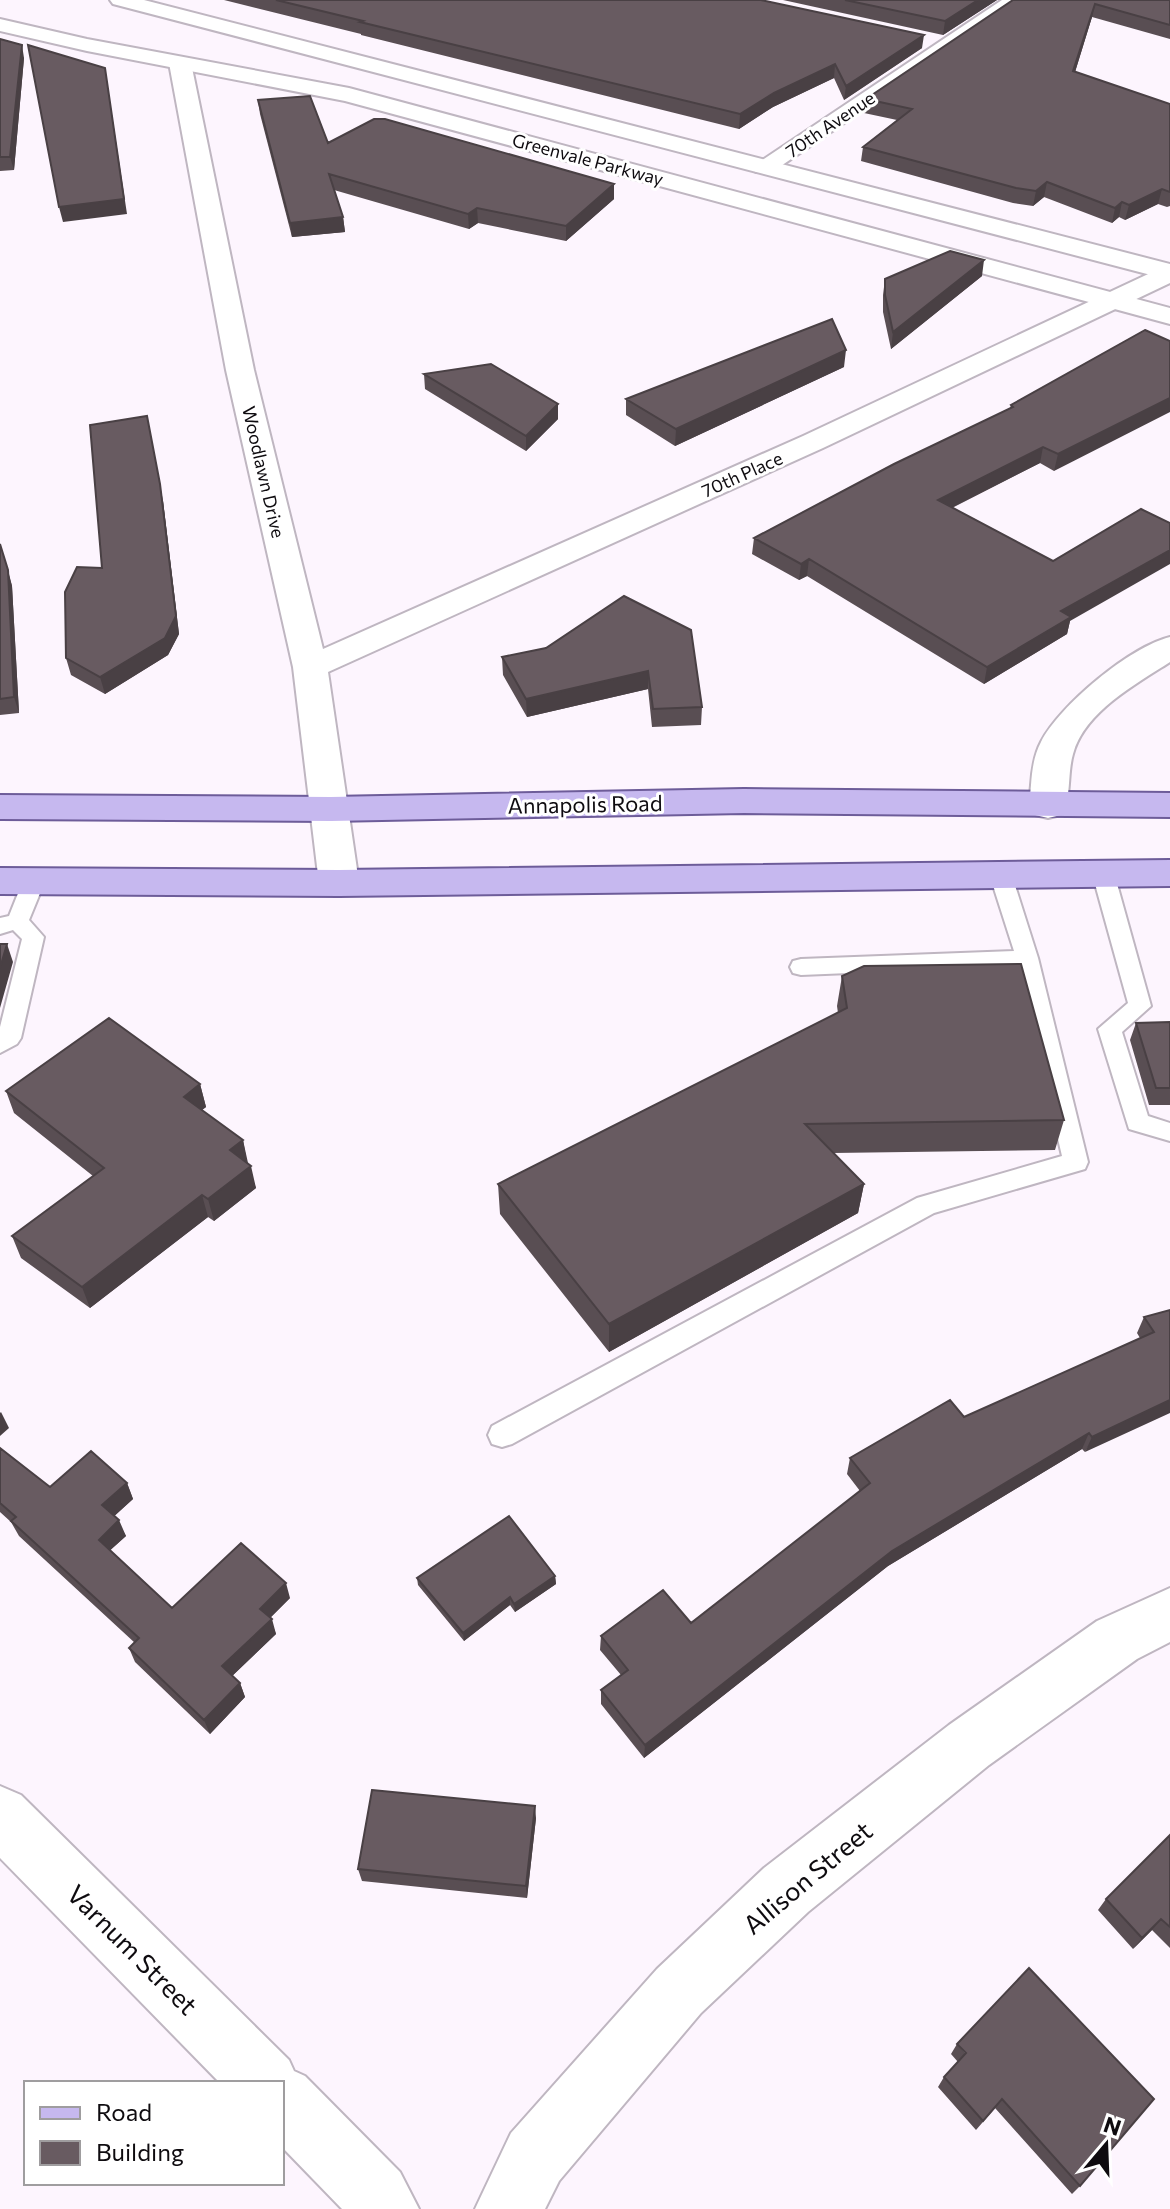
<svg xmlns="http://www.w3.org/2000/svg" width="1170" height="2209" viewBox="0 0 1170 2209" font-family="Commissioner,sans-serif">
  <style>
    .lines { fill: none; stroke-linecap: round; stroke-linejoin: round }
    .service-casing { stroke: #bfb6c1; stroke-width: 4 }
    .minor-casing { stroke: #bfb6c1; stroke-width: 4 }
    .tertiary-casing { stroke: #bfb6c1; stroke-width: 4 }
    .primary-casing { stroke: #6d5c99; stroke-width: 4 }
    .service { fill: #fff; fill-rule: evenodd }
    .minor { fill: #fff; fill-rule: evenodd }
    .tertiary { fill: #fff; fill-rule: evenodd }
    .primary { fill: #c6b8ef; fill-rule: evenodd }
    .wall { fill: #594e53 }
    .shaded-wall { fill: #494044 }
    .building { fill: #685b61; stroke: #494044; stroke-width: 2 }
    .labels { text-anchor: middle; dominant-baseline: central; stroke-width: 6; stroke-linejoin: round; paint-order: stroke }
    .far-street-label { font-size: 18px; fill: #0e0b0f; stroke: #fff }
    .street-label { font-size: 22px; fill: #0e0b0f; stroke: #fff }
    .near-street-label { font-size: 26px; fill: #0e0b0f; stroke: #fff }
  </style>
  <rect width="100%" height="100%" fill="#fdf5fe"/>
  <g class="lines">
    <defs>
      <path id="service" d="M 1103,866 L 1111,868 L 1114,873 L 1151,1006 L 1122,1032 L 1148,1116 L 1170,1123 L 1170,1141 L 1129,1129 L 1098,1029 L 1128,1003 L 1092,873 L 1095,868 Z
        M 1001,869 L 1009,871 L 1012,876 L 1038,958 L 1088,1162 L 1085,1169 L 934,1213 L 512,1444 L 502,1447 L 492,1444 L 488,1435 L 492,1426 L 917,1198 L 1062,1156 L 1018,966 L 801,975 L 793,973 L 790,967 L 793,961 L 801,959 L 1014,951 L 990,876 L 993,871 Z
        M 34,874 L 42,876 L 45,881 L 29,920 L 44,937 L 21,1038 L 17,1044 L 0,1053 L 0,1027 L 22,939 L 13,930 L 0,934 L 0,918 L 9,916 L 23,881 L 26,876 Z"/>
      <path id="minor" d="M 1002,0 L 1025,0 L 772,172 L 756,172 L 752,167 Z
        M 180,57 L 191,63 L 254,370 L 323,649 L 803,436 L 1161,268 L 1170,265 L 1170,283 L 823,448 L 328,672 L 359,883 L 353,892 L 339,896 L 325,892 L 319,883 L 293,667 L 226,370 L 169,63 Z
        M 1170,637 L 1170,662 C 1136,684 1084,712 1073,754 C 1067,774 1072,798 1061,815 L 1048,818 L 1035,815 C 1028,805 1030,797 1031,785 C 1032,770 1034,755 1041,742 C 1060,705 1130,647 1170,637 Z
        M 1170,1588 L 1170,1642 L 1137,1659 L 989,1765 L 808,1912 L 701,2013 L 559,2181 L 545,2209 L 475,2209 L 511,2133 L 657,1969 L 764,1868 L 949,1725 L 1097,1621 Z
        M 0,1786 L 21,1795 L 289,2060 L 294,2071 L 305,2076 L 400,2172 L 419,2209 L 342,2209 L 282,2147 L 282,2083 L 220,2083 L 0,1858 Z"/>
      <path id="tertiary" d="M 110,0 L 144,0 L 1170,264 L 1170,280 L 113,4 Z
        M 0,19 L 87,39 L 349,88 L 1170,308 L 1170,324 L 345,101 L 87,51 L 0,31 Z"/>
      <path id="primary" d="M 744,789 L 1170,793 L 1170,817 L 744,813 L 331,821 L 0,819 L 0,795 L 331,797 Z
        M 1170,860 L 1170,886 L 339,896 L 0,894 L 0,868 L 339,870 Z"/>
    </defs>
    <use href="#service" class="service-casing"/>
    <use href="#minor" class="minor-casing"/>
    <use href="#tertiary" class="tertiary-casing"/>
    <use href="#primary" class="primary-casing"/>
    <use href="#service" class="service"/>
    <use href="#minor" class="minor"/>
    <use href="#tertiary" class="tertiary"/>
    <use href="#primary" class="primary"/>
  </g>
  <path class="wall" d="M 224,0 L 761,0 L 922,48 L 844,100 L 834,78 L 773,107 L 739,129 L 361,35 L 361,34 Z
    M 783,0 L 997,0 L 943,35 Z
    M 1013,0 L 1170,0 L 1170,39 L 1092,17 L 1075,72 L 1170,104 L 1170,206 L 1167,207 L 1158,204 L 1125,220 L 1119,217 L 1112,223 L 1044,197 L 1033,206 L 1013,203 L 861,161 L 863,147 L 897,120 L 864,113 L 866,99 Z
    M 0,39 L 24,58 L 14,170 L 0,171 Z
    M 258,100 L 328,143 L 614,199 L 566,241 L 478,223 L 469,229 L 334,190 L 343,217 L 345,232 L 292,237 L 260,114 Z
    M 982,276 L 891,349 L 883,312 L 883,295 L 885,279 Z
    M 1145,330 L 1054,471 L 1040,463 L 952,508 L 1070,621 L 1067,634 L 984,684 L 807,576 L 799,580 L 752,554 L 754,538 L 1010,408 L 1011,405 Z
    M 844,367 L 675,446 L 626,415 L 626,399 Z
    M 424,374 L 558,404 L 558,419 L 526,451 L 425,389 Z
    M 163,501 L 179,634 L 168,655 L 105,694 L 71,675 L 66,658 L 102,568 Z
    M 0,544 L 12,586 L 19,713 L 0,715 Z
    M 624,596 L 702,707 L 701,725 L 652,727 L 648,689 L 527,717 L 503,675 L 502,657 L 546,648 Z
    M 842,976 L 1064,1120 L 1055,1150 L 833,1153 L 864,1184 L 858,1213 L 609,1352 L 500,1214 L 498,1184 L 838,1013 L 837,1006 Z
    M 1170,1022 L 1170,1105 L 1149,1105 L 1130,1040 L 1136,1023 Z
    M 200,1084 L 206,1107 L 202,1110 L 243,1140 L 247,1163 L 256,1188 L 214,1221 L 208,1217 L 90,1308 L 21,1258 L 12,1236 L 93,1176 L 14,1113 L 6,1091 Z
    M 1170,1310 L 1085,1452 L 1082,1449 L 888,1566 L 644,1758 L 601,1704 L 601,1690 L 621,1675 L 600,1650 L 601,1636 L 691,1623 L 860,1491 L 847,1474 L 850,1458 L 964,1417 L 1140,1338 L 1137,1333 L 1144,1317 Z
    M 0,1448 L 50,1487 L 127,1483 L 133,1499 L 114,1516 L 126,1536 L 110,1550 L 172,1608 L 290,1598 L 270,1618 L 276,1634 L 232,1676 L 240,1683 L 245,1697 L 210,1734 L 135,1662 L 129,1648 L 135,1643 L 19,1536 L 11,1522 L 0,1512 Z
    M 555,1576 L 556,1584 L 515,1612 L 510,1605 L 464,1641 L 418,1585 L 417,1578 Z
    M 536,1818 L 527,1898 L 362,1881 L 358,1869 Z
    M 1170,1835 L 1170,1948 L 1152,1930 L 1133,1949 L 1098,1910 L 1106,1899 Z
    M 957,2044 L 1080,2186 L 1072,2194 L 995,2108 L 976,2130 L 938,2087 L 944,2077 L 958,2062 L 951,2054 Z"/>
  <path class="shaded-wall" d="M 978,0 L 997,0 L 943,35 L 945,21 Z
    M 1095,4 L 1092,17 L 1071,85 L 1073,71 Z
    M 924,35 L 922,48 L 844,100 L 846,86 Z
    M 22,45 L 24,58 L 14,170 L 10,157 Z
    M 835,64 L 834,78 L 773,107 L 739,129 L 740,114 L 774,93 Z
    M 105,68 L 127,214 L 63,222 L 59,207 Z
    M 1047,182 L 1044,197 L 1033,206 L 1036,191 Z
    M 614,184 L 614,199 L 566,241 L 566,226 Z
    M 1162,189 L 1158,204 L 1125,220 L 1129,205 Z
    M 1122,202 L 1119,217 L 1112,223 L 1115,208 Z
    M 477,208 L 478,223 L 469,229 L 468,214 Z
    M 343,217 L 345,232 L 292,237 L 290,223 Z
    M 984,260 L 982,276 L 891,349 L 893,332 Z
    M 846,350 L 844,367 L 675,446 L 676,429 Z
    M 1170,398 L 1170,412 L 1054,471 L 1058,454 Z
    M 558,404 L 558,419 L 526,451 L 526,436 Z
    M 147,416 L 163,501 L 179,634 L 168,655 L 105,694 L 100,677 Z
    M 1043,447 L 1040,463 L 935,516 L 938,500 Z
    M 1170,550 L 1170,564 L 1070,621 L 1067,634 L 984,684 L 987,667 L 1061,611 Z
    M 809,559 L 807,576 L 799,580 L 801,564 Z
    M 8,570 L 12,586 L 19,713 L 14,697 Z
    M 648,671 L 648,689 L 527,717 L 526,699 Z
    M 7,944 L 13,962 L 0,1008 L 0,968 Z
    M 200,1084 L 206,1107 L 190,1119 L 184,1097 Z
    M 243,1140 L 248,1163 L 236,1172 L 230,1150 Z
    M 251,1166 L 256,1188 L 214,1221 L 208,1199 Z
    M 864,1184 L 858,1213 L 609,1352 L 609,1324 Z
    M 202,1195 L 208,1217 L 90,1308 L 82,1287 Z
    M 1170,1400 L 1170,1413 L 1085,1452 L 1092,1437 Z
    M 1,1412 L 9,1428 L 0,1436 L 0,1413 Z
    M 1089,1433 L 1082,1449 L 888,1566 L 644,1758 L 645,1745 L 892,1551 Z
    M 127,1483 L 133,1499 L 109,1521 L 102,1505 Z
    M 119,1520 L 126,1536 L 105,1555 L 99,1540 Z
    M 555,1576 L 556,1584 L 515,1612 L 514,1604 Z
    M 286,1583 L 290,1598 L 264,1624 L 260,1609 Z
    M 510,1597 L 510,1605 L 464,1641 L 463,1633 Z
    M 272,1619 L 276,1634 L 228,1680 L 222,1666 Z
    M 240,1683 L 245,1697 L 210,1734 L 204,1720 Z
    M 535,1806 L 536,1818 L 527,1898 L 526,1886 Z
    M 1161,1919 L 1152,1930 L 1133,1949 L 1142,1938 Z"/>
  <path class="building" d="M 276,0 L 761,0 L 924,35 L 846,86 L 835,64 L 774,93 L 740,114 L 360,22 L 363,21 Z
    M 845,0 L 978,0 L 945,21 Z
    M 1013,0 L 1170,0 L 1170,25 L 1095,4 L 1073,71 L 1170,104 L 1170,192 L 1162,189 L 1129,205 L 1122,202 L 1115,208 L 1047,182 L 1036,191 L 1016,188 L 863,147 L 912,109 L 866,99 Z
    M 0,39 L 22,45 L 10,157 L 0,157 Z
    M 28,45 L 105,68 L 124,199 L 59,207 Z
    M 310,96 L 328,143 L 374,119 L 385,119 L 614,184 L 566,226 L 477,208 L 468,214 L 329,174 L 343,217 L 290,223 L 258,100 Z
    M 950,251 L 984,260 L 893,332 L 885,295 L 885,279 Z
    M 832,319 L 846,350 L 676,429 L 626,399 Z
    M 1145,330 L 1170,341 L 1170,398 L 1058,454 L 1043,447 L 938,500 L 1053,561 L 1141,509 L 1170,523 L 1170,550 L 1061,611 L 1071,617 L 987,667 L 809,559 L 801,564 L 754,538 L 894,464 L 1013,407 L 1011,405 Z
    M 491,364 L 558,404 L 526,436 L 424,374 Z
    M 147,416 L 160,484 L 176,616 L 165,638 L 100,677 L 66,658 L 65,592 L 77,567 L 102,568 L 90,425 Z
    M 0,544 L 8,570 L 14,697 L 0,699 Z
    M 624,596 L 691,630 L 702,707 L 653,709 L 648,671 L 526,699 L 502,657 L 546,648 Z
    M 0,944 L 7,944 L 0,968 Z
    M 1021,964 L 1064,1120 L 805,1124 L 864,1184 L 609,1324 L 498,1184 L 847,1008 L 842,976 L 864,966 Z
    M 109,1018 L 200,1084 L 184,1097 L 243,1140 L 230,1150 L 251,1166 L 208,1199 L 202,1195 L 82,1287 L 12,1236 L 104,1168 L 6,1091 Z
    M 1170,1022 L 1170,1088 L 1156,1088 L 1136,1023 Z
    M 1170,1310 L 1170,1400 L 1092,1437 L 1089,1433 L 892,1551 L 645,1745 L 601,1690 L 628,1670 L 601,1636 L 663,1590 L 691,1623 L 870,1483 L 850,1458 L 950,1400 L 964,1417 L 1154,1332 L 1144,1317 Z
    M 0,1448 L 50,1487 L 91,1451 L 127,1483 L 102,1505 L 119,1520 L 99,1540 L 172,1608 L 241,1543 L 286,1583 L 260,1609 L 272,1619 L 222,1666 L 240,1683 L 204,1720 L 129,1648 L 139,1638 L 11,1521 L 16,1517 L 0,1503 Z
    M 509,1516 L 555,1576 L 514,1604 L 510,1597 L 463,1633 L 417,1578 Z
    M 372,1790 L 535,1806 L 526,1886 L 358,1869 Z
    M 1170,1835 L 1170,1927 L 1161,1919 L 1142,1938 L 1106,1899 Z
    M 1029,1968 L 1154,2099 L 1080,2186 L 1002,2099 L 983,2121 L 944,2077 L 966,2053 L 957,2044 Z"/>
  <g class="labels">
    <g class="far-street-label">
      <text transform="translate(830 124) rotate(-34)">70th Avenue</text>
      <text transform="translate(588 159) rotate(15)">Greenvale Parkway</text>
      <text transform="translate(264 472) rotate(77)">Woodlawn Drive</text>
      <text transform="translate(742 474) rotate(-24)">70th Place</text>
    </g>
    <g class="street-label">
      <text transform="translate(585 804) rotate(-1)">Annapolis Road</text>
    </g>
    <g class="near-street-label">
      <text transform="translate(807 1877) rotate(-40)">Allison Street</text>
      <text transform="translate(133 1949) rotate(45)">Varnum Street</text>
    </g>
  </g>
  <rect x="24" y="2081" width="260" height="104" fill="#ffffff" stroke="#9f9d9f" stroke-width="2"/>
  <rect x="40" y="2107" width="40" height="12" fill="#c6b8ef" stroke="#9f9d9f" stroke-width="2"/>
  <text x="96" y="2121" font-size="24" fill="#0e0b0f">Road</text>
  <rect x="40" y="2141" width="40" height="24" fill="#685b61" stroke="#9f9d9f" stroke-width="2"/>
  <text x="96" y="2161" font-size="24" fill="#0e0b0f">Building</text>
  <g transform="translate(1106 2145) rotate(19)" stroke="#ffffff" stroke-width="6" paint-order="stroke">
  <path d="M0-6L14 30L0 20L-14 30Z" fill="#0e0b0f"/>
  <text y="-12" font-size="22" font-weight="bold" text-anchor="middle" fill="#0e0b0f">N</text>
  </g>
</svg>
